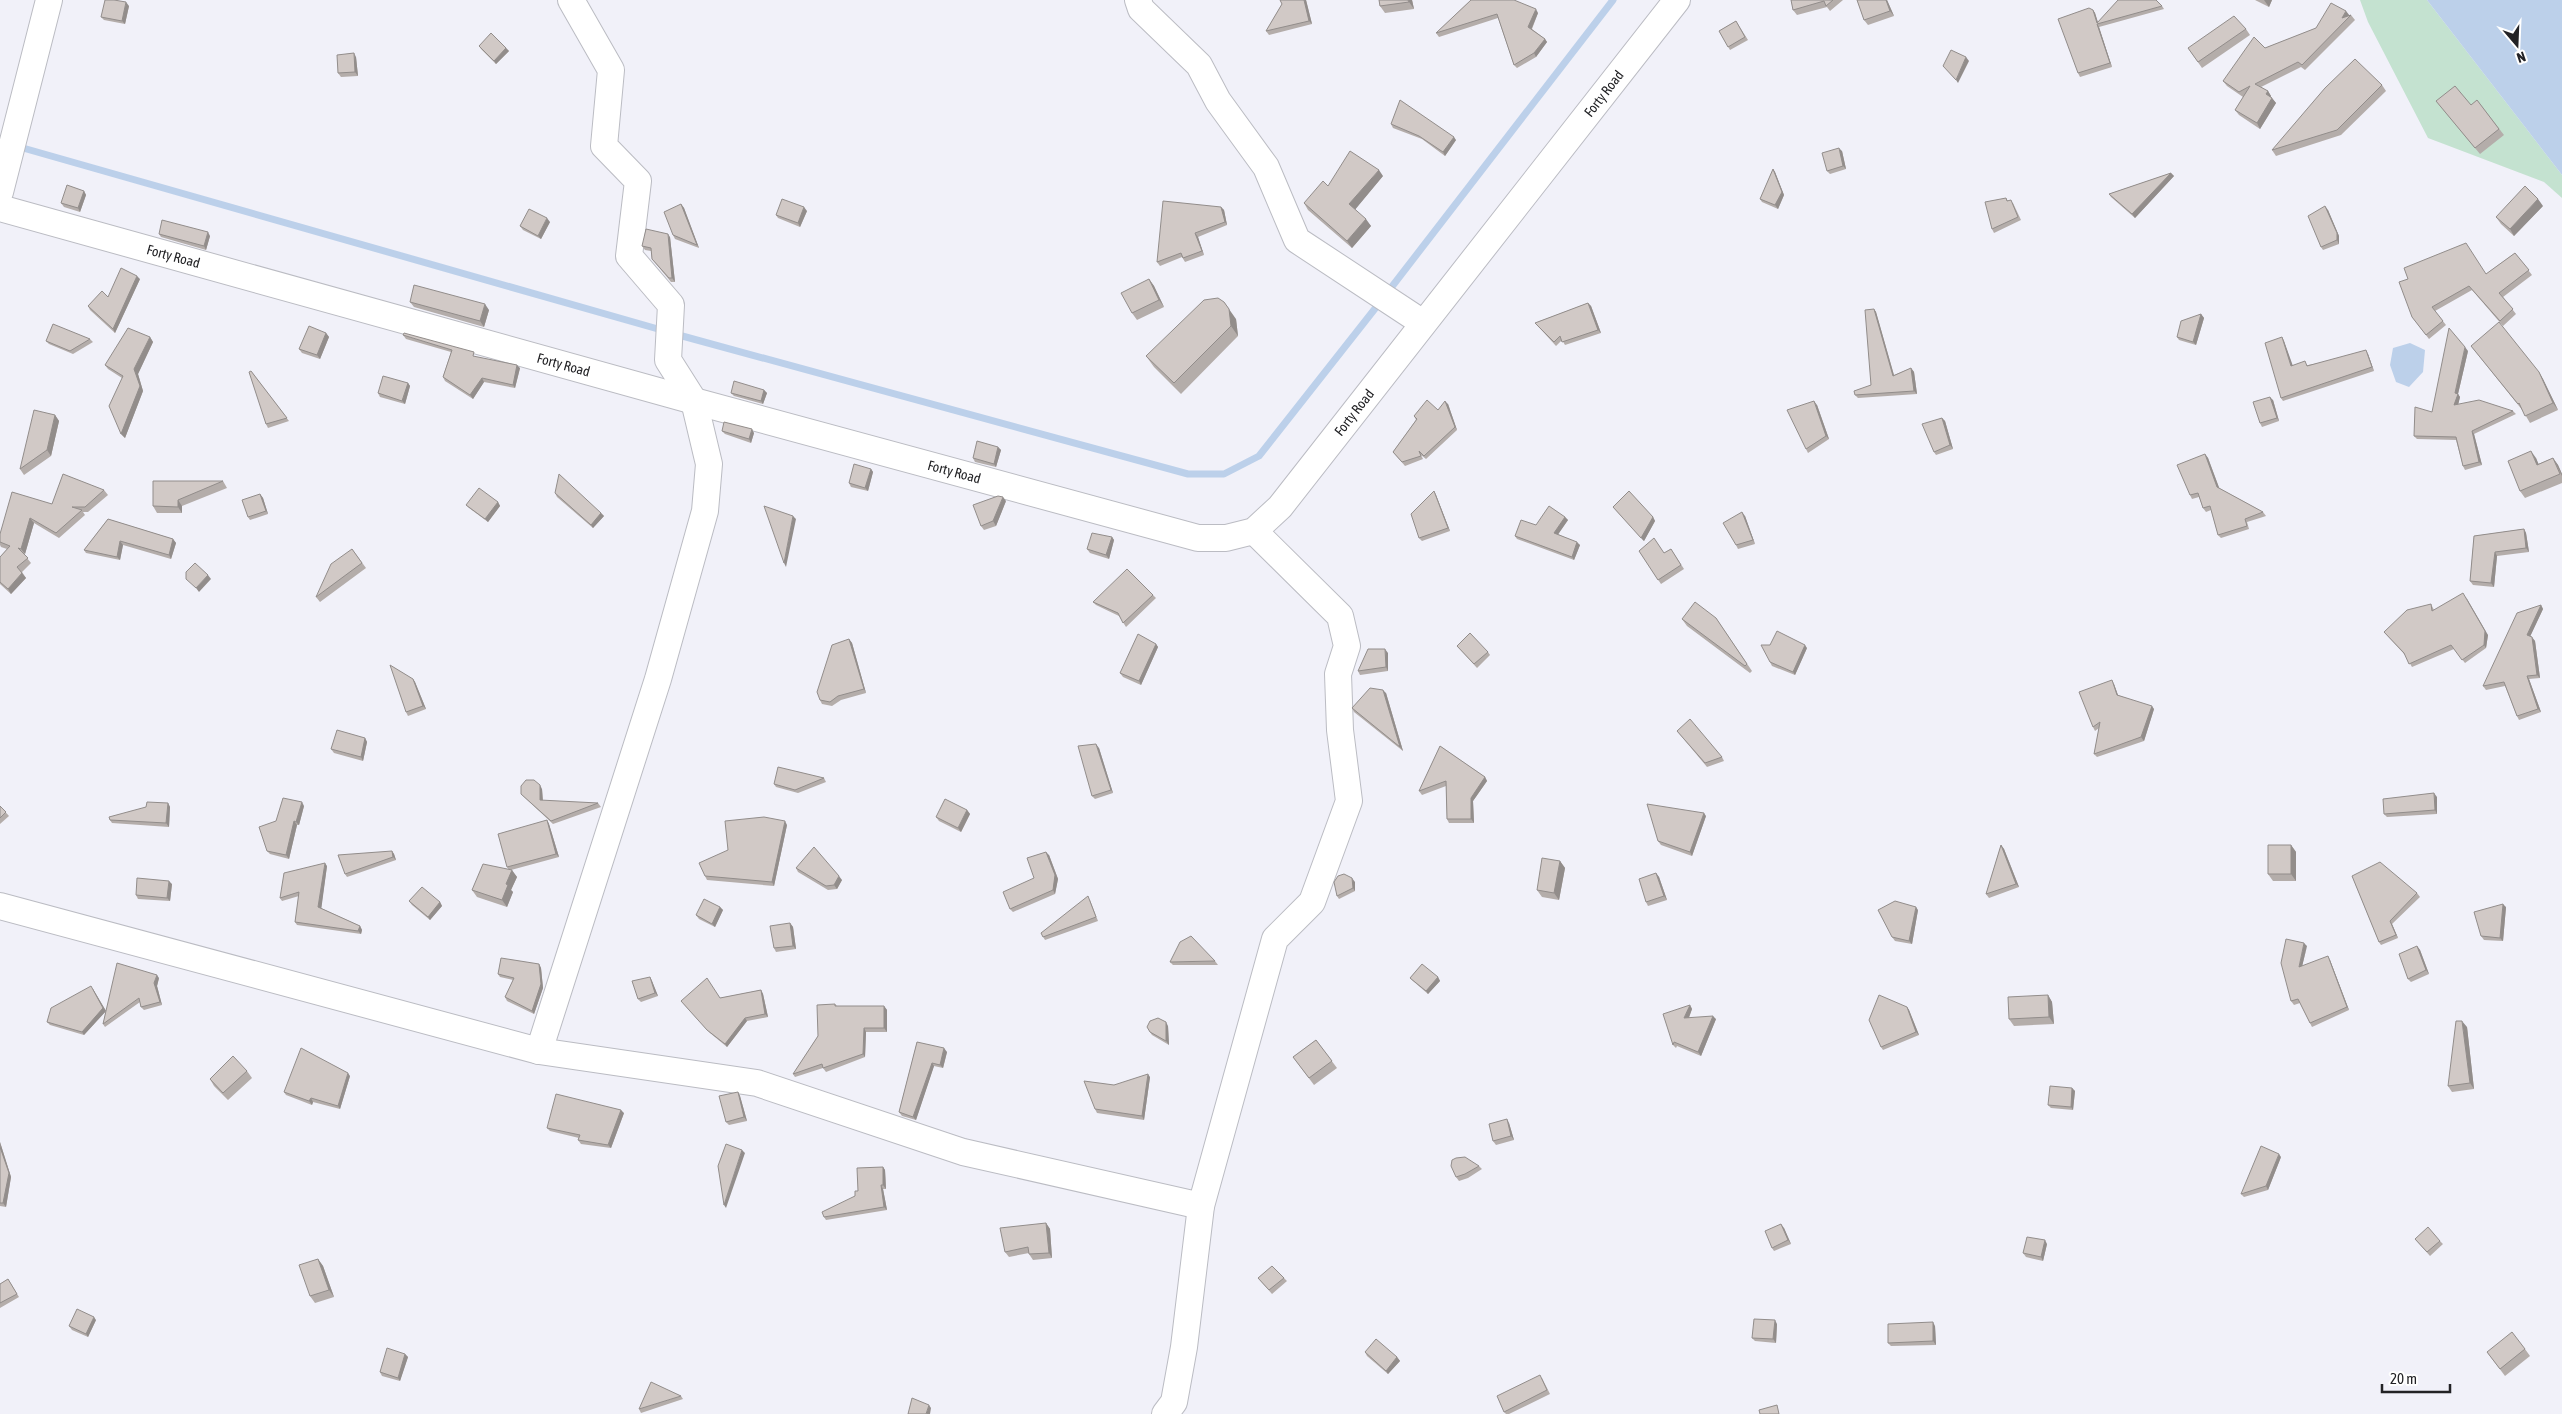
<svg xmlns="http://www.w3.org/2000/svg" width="2562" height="1414" viewBox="0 0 2562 1414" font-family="'Asap Condensed',sans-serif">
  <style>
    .green { fill: #c4e2d0 }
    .water { fill: #bcd0ea }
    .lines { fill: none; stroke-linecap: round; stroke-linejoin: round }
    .stream { stroke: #bcd0ea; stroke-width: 7 }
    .street-casing { stroke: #bbbcc3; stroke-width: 28 }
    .street { stroke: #fff; stroke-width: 26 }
    .wall { fill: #b4adaa }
    .shaded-wall { fill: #928d8b }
    .building { fill: #d1c9c6; stroke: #928d8b }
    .labels { text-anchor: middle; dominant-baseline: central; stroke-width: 4; stroke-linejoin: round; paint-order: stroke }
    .street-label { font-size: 14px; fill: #222225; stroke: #fff }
  </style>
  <rect width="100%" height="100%" fill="#f1f1f9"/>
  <path class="green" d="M 2360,0 L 2427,0 L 2562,175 L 2562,198 L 2544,182 L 2428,138 L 2368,22 Z"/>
  <path class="water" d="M 2427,0 L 2562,0 L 2562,175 Z
    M 2410,343 L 2425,350 L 2423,372 L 2409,387 L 2396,382 L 2390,365 L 2393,348 Z"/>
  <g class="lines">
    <path class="stream" d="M 16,146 L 665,331
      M 1387,293 L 1613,0
      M 675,334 L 1188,474 L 1224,474 L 1259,456 L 1381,301"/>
    <defs>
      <g id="street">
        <path d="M 1138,0 L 1141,9 L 1199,65 L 1218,101 L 1266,167 L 1297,240 L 1423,323"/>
        <path d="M 0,192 L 49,0"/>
        <path id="s1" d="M 0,208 L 694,401 L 1198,538 L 1226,538 L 1254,531 L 1280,507 L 1677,0"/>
        <path d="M 0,906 L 539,1051 L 757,1083 L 963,1152 L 1201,1206"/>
        <path d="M 539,1051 L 658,679 L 705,511 L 709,464 L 694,401 L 668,360 L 671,305 L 629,256 L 638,181 L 604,146 L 611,70 L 571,0"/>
        <path d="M 1165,1414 L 1174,1402 L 1184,1347 L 1201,1206 L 1275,939 L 1312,902 L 1349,801 L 1340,730 L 1338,674 L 1347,646 L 1340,616 L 1254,531"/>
      </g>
    </defs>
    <use href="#street" class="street-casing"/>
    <use href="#street" class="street"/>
  </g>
  <path class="wall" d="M 1280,0 L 1306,0 L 1312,24 L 1269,35 L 1266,31 L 1282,4 Z
    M 1379,0 L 1412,0 L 1414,9 L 1385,13 L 1380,6 Z
    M 1471,0 L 1538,13 L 1532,29 L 1545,39 L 1547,42 L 1536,57 L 1517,68 L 1514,65 L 1498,18 L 1439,37 L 1436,33 Z
    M 1791,0 L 1843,0 L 1830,11 L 1827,7 L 1797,15 L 1793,10 Z
    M 1857,0 L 1887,0 L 1894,16 L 1868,25 L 1864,20 Z
    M 2255,0 L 2272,0 L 2269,7 Z
    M 129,6 L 125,24 L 104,20 L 101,17 Z
    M 2162,6 L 2164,9 L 2099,27 L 2112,67 L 2080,77 L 2078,73 L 2093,10 L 2095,13 L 2098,22 Z
    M 2351,15 L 2355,20 L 2305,70 L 2301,67 L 2261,87 L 2268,91 L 2271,96 L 2271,97 L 2276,103 L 2260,129 L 2239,115 L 2235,110 L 2244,96 L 2243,97 L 2227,86 L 2223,81 L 2265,48 Z
    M 1736,21 L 1748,40 L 1730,50 L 1719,31 Z
    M 2246,29 L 2250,35 L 2202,68 L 2188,48 Z
    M 479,46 L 506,48 L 509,51 L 496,64 L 481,49 Z
    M 356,57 L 358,76 L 341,77 L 338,73 Z
    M 2382,85 L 2386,91 L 2341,135 L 2276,156 L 2272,150 Z
    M 2477,100 L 2504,135 L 2480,154 L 2436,101 L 2471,105 Z
    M 1391,124 L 1456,140 L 1445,156 L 1422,139 L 1393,128 Z
    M 1842,151 L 1846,169 L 1830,174 L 1827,171 Z
    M 1773,169 L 1775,172 L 1784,195 L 1778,209 L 1762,202 L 1760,199 Z
    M 2171,173 L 2174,176 L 2135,218 L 2111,197 L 2109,194 Z
    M 1383,176 L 1355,209 L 1371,226 L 1352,248 L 1308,210 L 1304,203 L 1328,186 Z
    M 84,191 L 86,195 L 80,212 L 64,207 L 61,203 Z
    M 2006,198 L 2008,201 L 2013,203 L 2021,220 L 1994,233 L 1992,229 Z
    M 681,204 L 684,208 L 699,248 L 675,239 L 673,235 Z
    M 2543,206 L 2514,236 L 2501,224 L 2496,217 Z
    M 1221,207 L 1224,210 L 1227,225 L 1198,237 L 1204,255 L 1185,262 L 1182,257 L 1160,266 L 1157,262 Z
    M 2328,210 L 2339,236 L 2339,244 L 2323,250 L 2321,247 Z
    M 807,211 L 800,227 L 778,218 L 776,215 Z
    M 550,222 L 541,239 L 523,230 L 520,226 Z
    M 159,234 L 210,236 L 206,250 L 161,237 Z
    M 670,237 L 675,282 L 671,282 L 652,259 L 651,251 L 645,250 L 642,246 Z
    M 2515,253 L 2532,275 L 2503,297 L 2516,314 L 2503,326 L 2472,290 L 2435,311 L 2446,325 L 2429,339 L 2412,317 L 2486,274 Z
    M 140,279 L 115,333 L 90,310 L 88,306 L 108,297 Z
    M 1149,279 L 1154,286 L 1164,307 L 1137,320 L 1132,313 Z
    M 410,302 L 489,310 L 484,327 L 414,307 Z
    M 1588,303 L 1591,306 L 1601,333 L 1565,345 L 1562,340 L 1556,346 L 1535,323 Z
    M 1874,309 L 1876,312 L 1894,375 L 1911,368 L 1914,372 L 1917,394 L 1858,398 L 1855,395 L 1871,385 Z
    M 2201,314 L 2204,318 L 2196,345 L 2179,340 L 2177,337 Z
    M 1236,319 L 1238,336 L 1181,394 L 1154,367 L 1146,356 Z
    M 326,333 L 329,337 L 320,359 L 302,353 L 299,349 Z
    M 403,335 L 476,357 L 520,368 L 515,388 L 484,382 L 473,399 L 445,381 L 443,377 L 451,352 L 406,339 Z
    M 150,337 L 153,342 L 138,374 L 143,391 L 125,438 L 121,434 L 122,378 L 108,369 L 105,365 Z
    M 2282,337 L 2284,341 L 2292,365 L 2308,365 L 2368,354 L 2374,371 L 2283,401 L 2281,398 Z
    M 90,339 L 93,342 L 73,354 L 49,344 L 46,341 Z
    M 2471,346 L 2539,372 L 2543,379 L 2558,410 L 2530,423 L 2523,411 Z
    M 2468,351 L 2458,394 L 2460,397 L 2458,405 L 2513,411 L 2516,414 L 2474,434 L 2482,465 L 2465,470 L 2463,466 L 2456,440 L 2417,439 L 2414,436 L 2432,412 Z
    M 251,371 L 289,421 L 268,428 L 266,424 Z
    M 408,383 L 410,386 L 405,404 L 380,397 L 378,393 Z
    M 764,390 L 767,393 L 763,404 L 734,396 L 731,393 Z
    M 2273,400 L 2279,421 L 2262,427 L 2260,423 Z
    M 1448,404 L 1457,430 L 1426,459 L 1421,455 L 1423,459 L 1405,466 L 1393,452 L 1416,420 L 1414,416 L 1438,410 Z
    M 1817,405 L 1829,439 L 1808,453 L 1806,449 Z
    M 55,415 L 59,421 L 51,456 L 24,475 L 20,469 Z
    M 1942,418 L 1945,421 L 1953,449 L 1936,455 L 1934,452 Z
    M 722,431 L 754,433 L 751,443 L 725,434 Z
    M 998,447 L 1001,450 L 996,467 L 975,462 L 973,458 Z
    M 2205,454 L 2208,458 L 2219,488 L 2263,512 L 2266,516 L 2247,522 L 2249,529 L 2221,538 L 2218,535 L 2211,510 L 2206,512 L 2203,508 L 2199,497 L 2192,499 L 2190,495 Z
    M 2536,458 L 2538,464 L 2553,458 L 2558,465 L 2562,474 L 2562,483 L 2525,498 L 2520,491 Z
    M 871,469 L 873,472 L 868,491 L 851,487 L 849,483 Z
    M 223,481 L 227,488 L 182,506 L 182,513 L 157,513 L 153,506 Z
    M 104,490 L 108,495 L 88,512 L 83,512 L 85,515 L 59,538 L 34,523 L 25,554 L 23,553 L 31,563 L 22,572 L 26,578 L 11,594 L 0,584 L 0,557 L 7,549 L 1,547 L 0,545 L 0,534 L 52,504 Z
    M 1434,491 L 1436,495 L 1450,531 L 1422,541 L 1419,538 Z
    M 555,493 L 601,513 L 604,516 L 593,528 L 557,497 Z
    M 260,494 L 263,498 L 268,514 L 250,520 L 248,517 Z
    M 1006,501 L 996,526 L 984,530 L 981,526 Z
    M 498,502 L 500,506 L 488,522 L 469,508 L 466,505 Z
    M 1613,507 L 1653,517 L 1655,521 L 1644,541 Z
    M 1745,516 L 1755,544 L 1738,549 L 1736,545 Z
    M 1565,517 L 1568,520 L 1558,534 L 1580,545 L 1574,560 L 1517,539 L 1515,536 L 1536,525 Z
    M 108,519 L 173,539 L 176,543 L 171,559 L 123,545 L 120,560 L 86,553 L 84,550 Z
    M 2524,529 L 2526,533 L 2529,552 L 2497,556 L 2494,587 L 2473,585 L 2470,581 L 2474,536 Z
    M 1112,537 L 1114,540 L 1109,559 L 1090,553 L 1087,549 Z
    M 352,549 L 366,568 L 320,602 L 316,597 Z
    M 1671,549 L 1684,569 L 1661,584 L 1639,551 L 1664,553 Z
    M 1153,595 L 1156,598 L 1126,627 L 1119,616 L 1096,605 L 1093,602 Z
    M 2431,604 L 2434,610 L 2488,635 L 2486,648 L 2465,663 L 2454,649 L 2412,667 L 2405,655 L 2384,632 Z
    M 2541,605 L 2543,609 L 2530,636 L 2535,641 L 2540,678 L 2529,679 L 2541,712 L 2519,720 L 2517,716 L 2505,686 L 2486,690 L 2483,686 Z
    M 1716,618 L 1752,671 L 1750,673 L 1687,626 L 1682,619 Z
    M 849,639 L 852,643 L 866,693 L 841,700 L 832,706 L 822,704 L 820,700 Z
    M 1156,644 L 1158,647 L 1141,685 L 1123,677 L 1120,673 Z
    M 1457,646 L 1488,652 L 1490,655 L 1477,668 Z
    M 1807,648 L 1795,675 L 1772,666 L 1770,662 Z
    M 1388,653 L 1388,671 L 1360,675 L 1358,671 Z
    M 413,679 L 415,682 L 426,709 L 408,716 L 406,712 Z
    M 2114,684 L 2118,695 L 2154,709 L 2144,741 L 2097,757 L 2094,754 L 2099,728 L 2095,731 L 2093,727 Z
    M 1386,693 L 1403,751 L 1354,712 L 1352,708 Z
    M 1677,731 L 1722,757 L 1724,761 L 1707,767 Z
    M 365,738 L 367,742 L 363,761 L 334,753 L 331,749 Z
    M 1440,746 L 1485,777 L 1487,781 L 1473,801 L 1474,823 L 1449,823 L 1447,819 L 1446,786 L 1422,795 L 1419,791 Z
    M 1099,748 L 1113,793 L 1095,799 L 1092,796 Z
    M 824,778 L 826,782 L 798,793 L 776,787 L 774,784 Z
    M 542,789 L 543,801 L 598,803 L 601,807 L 553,824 L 524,797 L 521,794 Z
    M 2437,797 L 2437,814 L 2387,817 L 2384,814 Z
    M 168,803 L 170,807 L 169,827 L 112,823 L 110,820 Z
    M 0,806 L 9,816 L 0,824 Z
    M 304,806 L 299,825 L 297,825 L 289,859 L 270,854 L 267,851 L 276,821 Z
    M 967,810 L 970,814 L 961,832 L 939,821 L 936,817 Z
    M 1706,816 L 1692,856 L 1661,845 L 1658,841 Z
    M 547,820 L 549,824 L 559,857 L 511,870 L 517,877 L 511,890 L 513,892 L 507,907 L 477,897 L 472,890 L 509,870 L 507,867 Z
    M 787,825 L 774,886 L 707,880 L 705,876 Z
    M 2001,845 L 2004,849 L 2019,887 L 1989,898 L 1986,894 Z
    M 2291,845 L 2296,852 L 2296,881 L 2273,881 L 2268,874 Z
    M 392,851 L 394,854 L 396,860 L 347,877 L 345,874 Z
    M 1049,855 L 1058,879 L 1055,894 L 1013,912 L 1010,909 L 1034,878 Z
    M 1560,861 L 1565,868 L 1559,900 L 1542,897 L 1537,890 Z
    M 327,866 L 321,908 L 360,926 L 362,930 L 361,934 L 297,925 L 295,922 L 299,896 L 282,901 L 280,898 Z
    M 796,868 L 842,880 L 837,889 L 828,890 L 798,872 Z
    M 1656,873 L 1659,877 L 1667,900 L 1648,906 L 1646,902 Z
    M 2352,876 L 2417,893 L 2420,897 L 2392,924 L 2398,938 L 2381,945 L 2379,942 Z
    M 1355,882 L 1355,891 L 1339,899 L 1337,896 Z
    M 172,884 L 170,901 L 138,899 L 136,895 Z
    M 1090,900 L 1098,921 L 1045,940 L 1041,933 Z
    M 409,901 L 440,902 L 442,906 L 430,920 L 412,905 Z
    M 720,907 L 723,910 L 715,927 L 699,919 L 696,915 Z
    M 2506,907 L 2503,941 L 2484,940 L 2481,936 Z
    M 1918,910 L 1912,944 L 1895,941 L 1892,937 Z
    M 790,923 L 793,927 L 796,949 L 776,952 L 774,948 Z
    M 2307,946 L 2302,966 L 2330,960 L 2349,1010 L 2312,1027 L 2300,1003 L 2294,1005 L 2291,1001 Z
    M 2417,946 L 2420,950 L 2429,974 L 2411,982 L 2408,979 Z
    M 1215,961 L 1218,965 L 1173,965 L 1170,962 Z
    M 539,964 L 541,968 L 543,988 L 534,1014 L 507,1001 L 505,997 L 513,980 L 500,977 L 498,974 Z
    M 650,977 L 652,981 L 658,996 L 641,1002 L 638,999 Z
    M 1438,977 L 1440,981 L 1428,994 L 1413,981 L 1410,978 Z
    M 159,978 L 157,986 L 162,1005 L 144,1010 L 141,1007 L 140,1002 L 105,1027 L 103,1024 L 106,1011 L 84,1035 L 50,1025 L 47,1022 L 93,989 L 106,1011 Z
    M 761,990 L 763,994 L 768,1017 L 747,1021 L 727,1047 L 710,1033 L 681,1001 L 720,998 Z
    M 2048,995 L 2052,1002 L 2054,1024 L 2014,1026 L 2009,1019 Z
    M 835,1004 L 837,1006 L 884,1006 L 887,1010 L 887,1032 L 866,1032 L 865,1057 L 826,1072 L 823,1068 L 795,1077 L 793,1074 L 818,1036 Z
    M 1690,1005 L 1692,1009 L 1689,1018 L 1716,1019 L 1701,1056 L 1677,1046 L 1676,1048 L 1673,1045 Z
    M 1907,1007 L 1909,1010 L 1919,1035 L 1883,1050 L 1881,1047 Z
    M 1168,1026 L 1169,1045 L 1152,1035 L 1150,1032 Z
    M 2467,1027 L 2474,1089 L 2452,1092 L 2448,1086 Z
    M 1316,1040 L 1337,1068 L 1314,1085 L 1293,1057 Z
    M 917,1042 L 947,1052 L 943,1068 L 934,1066 L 916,1120 L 902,1116 L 899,1112 Z
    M 247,1071 L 252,1078 L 228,1100 L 214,1086 L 210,1079 Z
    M 350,1076 L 340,1109 L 313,1102 L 312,1105 L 286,1095 L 284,1092 Z
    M 1150,1077 L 1144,1120 L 1097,1113 L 1095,1109 L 1114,1085 Z
    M 2072,1088 L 2075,1091 L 2073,1110 L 2051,1108 L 2048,1105 Z
    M 738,1092 L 740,1096 L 747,1121 L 729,1125 L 726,1122 Z
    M 624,1113 L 611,1148 L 581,1144 L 578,1140 L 579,1138 L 550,1131 L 547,1128 Z
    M 1509,1123 L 1514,1140 L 1496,1145 L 1493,1141 Z
    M 0,1142 L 11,1177 L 6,1207 L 0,1206 Z
    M 2281,1157 L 2268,1190 L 2244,1197 L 2241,1194 Z
    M 1479,1166 L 1482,1169 L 1468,1178 L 1459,1181 L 1456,1177 Z
    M 883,1167 L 885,1170 L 886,1189 L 883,1189 L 887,1210 L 826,1220 L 824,1217 L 855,1196 L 858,1191 Z
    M 1046,1223 L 1050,1229 L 1052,1258 L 1033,1260 L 1029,1254 L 1029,1253 L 1009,1257 L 1005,1252 Z
    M 1784,1228 L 1791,1244 L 1774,1251 L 1772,1248 Z
    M 2415,1239 L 2440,1241 L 2443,1244 L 2430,1256 Z
    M 2047,1244 L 2043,1261 L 2026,1257 L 2023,1253 Z
    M 318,1259 L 323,1266 L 334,1297 L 315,1303 L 310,1296 Z
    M 1258,1278 L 1284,1278 L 1287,1281 L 1272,1294 Z
    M 8,1279 L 19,1297 L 0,1308 L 0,1284 Z
    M 96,1320 L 88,1337 L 72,1330 L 69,1326 Z
    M 1777,1324 L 1776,1343 L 1755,1341 L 1752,1338 Z
    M 1935,1326 L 1936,1345 L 1891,1346 L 1888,1343 Z
    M 2525,1349 L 2530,1356 L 2505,1376 L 2487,1352 Z
    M 1365,1352 L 1397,1357 L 1400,1361 L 1388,1374 L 1367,1356 Z
    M 405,1354 L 408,1357 L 400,1381 L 382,1376 L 380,1372 Z
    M 1542,1378 L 1550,1394 L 1509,1414 L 1506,1414 L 1504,1412 Z
    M 681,1396 L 683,1399 L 641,1413 L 639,1409 Z"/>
  <path class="shaded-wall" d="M 1304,0 L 1306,0 L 1312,24 L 1309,21 Z
    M 1408,0 L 1412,0 L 1414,9 L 1409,2 Z
    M 1886,0 L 1887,0 L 1894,16 L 1890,11 Z
    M 2264,0 L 2272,0 L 2269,7 Z
    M 126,2 L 129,6 L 125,24 L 122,21 Z
    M 1536,9 L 1538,13 L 1531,30 L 1528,27 Z
    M 2093,10 L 2095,13 L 2098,23 L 2097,24 Z
    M 2346,11 L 2350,16 L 2342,18 Z
    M 2097,24 L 2099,27 L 2112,67 L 2110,63 Z
    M 1545,39 L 1547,42 L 1536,57 L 1534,53 Z
    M 506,48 L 509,51 L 496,64 L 494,61 Z
    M 354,53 L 356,57 L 358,76 L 355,72 Z
    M 1966,57 L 1969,61 L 1958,83 L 1956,80 Z
    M 2268,91 L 2271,96 L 2269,99 L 2266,94 Z
    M 2272,98 L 2276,103 L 2260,129 L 2257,123 Z
    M 1454,137 L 1456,140 L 1445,156 L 1443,152 Z
    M 1839,148 L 1842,151 L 1846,169 L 1843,166 Z
    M 1773,169 L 1775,172 L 1784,195 L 1778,209 L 1775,205 Z
    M 1379,170 L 1383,176 L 1354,211 L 1349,204 Z
    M 2171,173 L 2174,176 L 2135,218 L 2132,214 Z
    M 84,191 L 86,195 L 80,212 L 78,208 Z
    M 2538,199 L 2543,206 L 2514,236 L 2510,229 Z
    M 681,204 L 684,208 L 699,248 L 697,245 Z
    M 2325,206 L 2328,210 L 2339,236 L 2339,244 L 2337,240 Z
    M 804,207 L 807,211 L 800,227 L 798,223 Z
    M 1221,207 L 1224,210 L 1227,225 L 1225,222 Z
    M 547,218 L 550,222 L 541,239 L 538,236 Z
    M 1366,219 L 1371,226 L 1352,248 L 1347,241 Z
    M 208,232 L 210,236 L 206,250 L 204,246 Z
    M 1195,233 L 1198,237 L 1204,255 L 1202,251 Z
    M 668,234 L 670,237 L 675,282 L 672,278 Z
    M 137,276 L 140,279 L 115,333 L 113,329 Z
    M 1149,279 L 1154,286 L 1164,307 L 1159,300 Z
    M 1224,302 L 1236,319 L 1238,336 L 1231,326 Z
    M 1588,303 L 1591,306 L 1601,333 L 1598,330 Z
    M 485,304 L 489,310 L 484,327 L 480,321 Z
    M 1874,309 L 1876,312 L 1895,379 L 1893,376 Z
    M 2201,314 L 2204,318 L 2196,345 L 2193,342 Z
    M 326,333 L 329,337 L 320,359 L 317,355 Z
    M 150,337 L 153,342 L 138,374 L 143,391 L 125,438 L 121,434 L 134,369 Z
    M 2282,337 L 2284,341 L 2294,369 L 2291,366 Z
    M 2465,347 L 2468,351 L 2458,394 L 2460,397 L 2457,409 L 2454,405 L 2455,393 Z
    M 2366,350 L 2368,354 L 2374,371 L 2372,367 Z
    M 517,365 L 520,368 L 515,388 L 513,385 Z
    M 1911,368 L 1914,372 L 1917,394 L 1914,391 Z
    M 2539,372 L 2543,379 L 2558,410 L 2553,403 Z
    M 482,378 L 484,382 L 473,399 L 470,395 Z
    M 408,383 L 410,386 L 405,404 L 402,401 Z
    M 764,390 L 767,393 L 763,404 L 761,401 Z
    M 2270,397 L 2273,400 L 2279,421 L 2277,418 Z
    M 1445,401 L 1448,404 L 1457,430 L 1455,427 Z
    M 1814,401 L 1817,405 L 1829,439 L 1826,436 Z
    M 55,415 L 59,421 L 51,456 L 47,450 Z
    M 1942,418 L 1945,421 L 1953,449 L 1950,445 Z
    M 752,429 L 754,433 L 751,443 L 749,439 Z
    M 2472,431 L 2474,434 L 2482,465 L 2479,462 Z
    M 998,447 L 1001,450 L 996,467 L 994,464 Z
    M 2531,451 L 2536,458 L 2542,472 L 2537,465 Z
    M 2205,454 L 2208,458 L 2220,490 L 2217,487 Z
    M 2553,458 L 2558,465 L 2562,474 L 2562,476 Z
    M 871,469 L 873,472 L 868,491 L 865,488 Z
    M 1434,491 L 1436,495 L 1450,531 L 1448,528 Z
    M 260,494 L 263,498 L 268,514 L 266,511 Z
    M 1003,497 L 1006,501 L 996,526 L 993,521 Z
    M 178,500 L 182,506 L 182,513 L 178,507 Z
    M 498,502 L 500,506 L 488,522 L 485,519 Z
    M 1742,512 L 1745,516 L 1755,544 L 1753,540 Z
    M 601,513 L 604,516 L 593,528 L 591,525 Z
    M 793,516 L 796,519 L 786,567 L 784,563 Z
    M 1565,517 L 1568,520 L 1557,536 L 1554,533 Z
    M 1653,517 L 1655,521 L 1644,541 L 1641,538 Z
    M 30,518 L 34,523 L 25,554 L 21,549 Z
    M 2524,529 L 2526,533 L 2529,552 L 2526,548 Z
    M 1112,537 L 1114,540 L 1109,559 L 1106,555 Z
    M 173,539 L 176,543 L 171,559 L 169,555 Z
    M 120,541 L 123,545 L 120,560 L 117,557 Z
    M 1577,542 L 1580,545 L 1574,560 L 1572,557 Z
    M 2495,552 L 2497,556 L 2494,587 L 2491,583 Z
    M 22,573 L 26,578 L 11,594 L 8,589 Z
    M 208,575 L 211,579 L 199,592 L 196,588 Z
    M 2466,597 L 2488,635 L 2486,648 L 2484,645 Z
    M 2541,605 L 2543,609 L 2529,639 L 2527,635 Z
    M 2532,637 L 2535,641 L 2540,678 L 2537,675 Z
    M 849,639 L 852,643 L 866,693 L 864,689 Z
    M 1156,644 L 1158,647 L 1141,685 L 1139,681 Z
    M 1805,645 L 1807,648 L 1795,675 L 1793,672 Z
    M 1385,649 L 1388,653 L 1388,671 L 1386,667 Z
    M 2527,676 L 2529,679 L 2541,712 L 2538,709 Z
    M 413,679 L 415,682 L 426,709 L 423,706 Z
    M 2112,680 L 2114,684 L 2119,698 L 2117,695 Z
    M 1383,690 L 1386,693 L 1403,751 L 1400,747 Z
    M 2152,706 L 2154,709 L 2144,741 L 2141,737 Z
    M 365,738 L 367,742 L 363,761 L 361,757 Z
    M 1096,744 L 1099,748 L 1113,793 L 1111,790 Z
    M 1485,777 L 1487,781 L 1473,801 L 1474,823 L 1471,819 L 1471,798 Z
    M 540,785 L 542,789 L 543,804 L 540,800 Z
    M 2434,793 L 2437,797 L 2437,814 L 2435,810 Z
    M 302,802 L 304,806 L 299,825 L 296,822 Z
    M 168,803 L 170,807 L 169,827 L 166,823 Z
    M 967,810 L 970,814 L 961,832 L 958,828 Z
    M 1704,813 L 1706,816 L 1692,856 L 1690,852 Z
    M 547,820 L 549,824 L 559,857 L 556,854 Z
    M 294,821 L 297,825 L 289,859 L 286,855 Z
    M 785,821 L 787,825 L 774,886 L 772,882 Z
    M 2001,845 L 2004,849 L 2019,887 L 2016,884 Z
    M 2291,845 L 2296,852 L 2296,881 L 2291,874 Z
    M 392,851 L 394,854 L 396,860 L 393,857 Z
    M 1046,852 L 1049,855 L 1058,879 L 1055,894 L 1053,890 Z
    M 1560,861 L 1565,868 L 1559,900 L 1554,893 Z
    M 325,863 L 327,866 L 321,911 L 318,907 Z
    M 512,870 L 517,877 L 511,890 L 513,892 L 507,907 L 502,900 L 506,884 Z
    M 1656,873 L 1659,877 L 1667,900 L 1664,896 Z
    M 839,876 L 842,880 L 837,889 L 834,885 Z
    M 1352,878 L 1355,882 L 1355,891 L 1353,888 Z
    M 169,881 L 172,884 L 170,901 L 167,898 Z
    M 440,902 L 442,906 L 430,920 L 428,917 Z
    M 2503,904 L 2506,907 L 2503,941 L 2500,938 Z
    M 720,907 L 723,910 L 715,927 L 712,924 Z
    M 1916,907 L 1918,910 L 1912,944 L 1909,941 Z
    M 2390,921 L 2392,924 L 2398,938 L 2396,935 Z
    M 790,923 L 793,927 L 796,949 L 793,946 Z
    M 360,926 L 362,930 L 361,934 L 358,931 Z
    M 2304,943 L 2307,946 L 2301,971 L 2299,967 Z
    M 2417,946 L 2420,950 L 2429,974 L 2426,970 Z
    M 2328,956 L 2330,960 L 2349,1010 L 2347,1007 Z
    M 539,964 L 541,968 L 543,988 L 534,1014 L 532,1011 Z
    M 157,975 L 159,978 L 157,986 L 162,1005 L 160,1002 L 154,983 Z
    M 650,977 L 652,981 L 658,996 L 655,993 Z
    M 1438,977 L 1440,981 L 1428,994 L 1426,991 Z
    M 93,989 L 106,1011 L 84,1035 L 82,1032 Z
    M 761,990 L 763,994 L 768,1017 L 765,1014 Z
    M 2048,995 L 2052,1002 L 2054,1024 L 2049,1017 Z
    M 1690,1005 L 1692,1009 L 1687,1022 L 1684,1018 Z
    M 884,1006 L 887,1010 L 887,1032 L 884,1028 Z
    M 1907,1007 L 1909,1010 L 1919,1035 L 1916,1032 Z
    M 1713,1016 L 1716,1019 L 1701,1056 L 1698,1052 Z
    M 745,1018 L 747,1021 L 727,1047 L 725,1044 Z
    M 2462,1021 L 2467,1027 L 2474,1089 L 2470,1083 Z
    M 1166,1022 L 1168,1026 L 1169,1045 L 1166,1041 Z
    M 864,1028 L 866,1032 L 865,1057 L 863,1054 Z
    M 944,1048 L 947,1052 L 943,1068 L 940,1065 Z
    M 932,1063 L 934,1066 L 916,1120 L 913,1117 Z
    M 348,1073 L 350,1076 L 340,1109 L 338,1106 Z
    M 1148,1074 L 1150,1077 L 1144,1120 L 1142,1116 Z
    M 2072,1088 L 2075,1091 L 2073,1110 L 2071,1107 Z
    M 738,1092 L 740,1096 L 747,1121 L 744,1117 Z
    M 311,1098 L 313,1102 L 312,1105 L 309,1101 Z
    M 621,1110 L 624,1113 L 611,1148 L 608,1145 Z
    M 1507,1119 L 1509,1123 L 1514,1140 L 1511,1136 Z
    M 0,1142 L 11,1177 L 6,1207 L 3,1203 Z
    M 742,1150 L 745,1153 L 726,1208 L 724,1205 Z
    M 2279,1154 L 2281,1157 L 2268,1190 L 2266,1186 Z
    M 883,1167 L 885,1170 L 886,1189 L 883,1185 Z
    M 881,1185 L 883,1189 L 887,1210 L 884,1207 Z
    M 1046,1223 L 1050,1229 L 1052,1258 L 1049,1253 Z
    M 1781,1224 L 1784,1228 L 1791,1244 L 1788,1240 Z
    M 2045,1240 L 2047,1244 L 2043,1261 L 2041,1257 Z
    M 318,1259 L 323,1266 L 334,1297 L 329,1290 Z
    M 94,1317 L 96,1320 L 88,1337 L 86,1334 Z
    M 1775,1320 L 1777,1324 L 1776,1343 L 1773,1339 Z
    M 1933,1322 L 1935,1326 L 1936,1345 L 1933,1341 Z
    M 405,1354 L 408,1357 L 400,1381 L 398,1378 Z
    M 1397,1357 L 1400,1361 L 1388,1374 L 1386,1371 Z
    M 929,1405 L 931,1408 L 930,1414 L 926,1414 Z"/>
  <path class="building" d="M 105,0 L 114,0 L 126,2 L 122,21 L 101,17 Z
    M 1280,0 L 1304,0 L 1309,21 L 1266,31 L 1282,4 Z
    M 1379,0 L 1408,0 L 1409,2 L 1380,6 Z
    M 1471,0 L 1514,0 L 1536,9 L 1528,27 L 1545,39 L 1534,53 L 1514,65 L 1497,14 L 1436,33 Z
    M 1791,0 L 1833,0 L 1826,6 L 1824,1 L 1793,10 Z
    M 1857,0 L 1886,0 L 1890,11 L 1864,20 Z
    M 2118,0 L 2156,0 L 2162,6 L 2097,24 L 2110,63 L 2078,73 L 2058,19 L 2089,8 L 2093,10 L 2097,23 Z
    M 2331,3 L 2346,11 L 2342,18 L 2351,15 L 2302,65 L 2298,62 L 2255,84 L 2268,91 L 2266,94 L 2272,98 L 2257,123 L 2235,110 L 2250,86 L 2239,92 L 2223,81 L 2254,37 L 2265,48 L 2316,28 Z
    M 2234,16 L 2246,29 L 2198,62 L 2188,48 Z
    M 1736,21 L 1745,37 L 1728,47 L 1719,31 Z
    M 491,33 L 506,48 L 494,61 L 479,46 Z
    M 1951,50 L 1966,57 L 1956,80 L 1943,66 Z
    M 354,53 L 355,72 L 338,73 L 337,55 Z
    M 2355,59 L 2382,85 L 2337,130 L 2272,150 L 2325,88 Z
    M 2455,86 L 2471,105 L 2477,100 L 2499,129 L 2475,148 L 2436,101 Z
    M 1400,100 L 1454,137 L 1443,152 L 1419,136 L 1391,124 Z
    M 1839,148 L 1843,166 L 1827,171 L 1822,153 Z
    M 1350,151 L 1379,170 L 1349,204 L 1366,219 L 1347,241 L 1304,203 L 1323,181 L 1328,186 Z
    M 1773,169 L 1782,192 L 1775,205 L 1760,199 Z
    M 2171,173 L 2132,214 L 2109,194 Z
    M 67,185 L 84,191 L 78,208 L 61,203 Z
    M 2525,186 L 2538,199 L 2510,229 L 2496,217 Z
    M 2006,198 L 2007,201 L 2011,200 L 2018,217 L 1992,229 L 1985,202 Z
    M 782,199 L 804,207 L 798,223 L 776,215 Z
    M 1163,201 L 1221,207 L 1225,222 L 1195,233 L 1202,251 L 1183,258 L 1181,253 L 1157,262 Z
    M 681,204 L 697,245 L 673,235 L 664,212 Z
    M 2325,206 L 2337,233 L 2337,240 L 2321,247 L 2308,216 Z
    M 529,209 L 547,218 L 538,236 L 520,226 Z
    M 162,220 L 208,232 L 204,246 L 159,234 Z
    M 646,229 L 668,234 L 672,278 L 669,278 L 652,259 L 651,248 L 642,246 Z
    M 2466,243 L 2486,274 L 2515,253 L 2529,270 L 2499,293 L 2513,309 L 2500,321 L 2469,286 L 2432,307 L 2443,321 L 2426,335 L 2412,317 L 2399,282 L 2408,279 L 2404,268 Z
    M 121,268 L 137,276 L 113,329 L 88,306 L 102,291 L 108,297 Z
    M 1149,279 L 1159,300 L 1132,313 L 1121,293 Z
    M 414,285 L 485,304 L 480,321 L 410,302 Z
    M 1218,298 L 1224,302 L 1229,309 L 1231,326 L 1174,383 L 1146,356 L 1204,300 Z
    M 1588,303 L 1598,330 L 1562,342 L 1560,336 L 1554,342 L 1535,323 Z
    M 1874,309 L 1893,376 L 1911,368 L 1914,391 L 1855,395 L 1854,391 L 1871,385 L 1865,310 Z
    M 2201,314 L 2193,342 L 2177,337 L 2181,321 Z
    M 2499,322 L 2539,372 L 2553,403 L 2525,416 L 2519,403 L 2518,404 L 2471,346 Z
    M 53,324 L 90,339 L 70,351 L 46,341 Z
    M 309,326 L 326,333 L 317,355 L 299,349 Z
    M 128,328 L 150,337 L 134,369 L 140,386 L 121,434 L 109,406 L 123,376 L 105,365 Z
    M 2449,328 L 2465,347 L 2455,393 L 2458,394 L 2454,405 L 2479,400 L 2513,411 L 2472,431 L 2479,462 L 2463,466 L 2456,437 L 2414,436 L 2415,407 L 2432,412 Z
    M 404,333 L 474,352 L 473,356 L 517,365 L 513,385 L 482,378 L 470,395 L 443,377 L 452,350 L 403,335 Z
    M 2282,337 L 2291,366 L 2305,361 L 2307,366 L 2366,350 L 2372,367 L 2281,398 L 2265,343 Z
    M 251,371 L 287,418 L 266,424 L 249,372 Z
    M 383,376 L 408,383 L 402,401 L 378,393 Z
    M 734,381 L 764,390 L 761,401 L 731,393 Z
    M 2270,397 L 2277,418 L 2260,423 L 2253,402 Z
    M 1427,400 L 1438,410 L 1445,401 L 1455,427 L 1424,456 L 1419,451 L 1421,456 L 1402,462 L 1393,452 L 1417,419 L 1414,416 Z
    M 1814,401 L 1826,436 L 1806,449 L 1787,410 Z
    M 34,410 L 55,415 L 47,450 L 20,469 Z
    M 1942,418 L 1950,445 L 1934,452 L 1922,424 Z
    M 724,422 L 752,429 L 749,439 L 722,431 Z
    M 977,441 L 998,447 L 994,464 L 973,458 Z
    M 2531,451 L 2537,465 L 2553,458 L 2560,474 L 2520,491 L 2508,461 Z
    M 2205,454 L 2217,487 L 2263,512 L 2245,519 L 2247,526 L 2218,535 L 2210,506 L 2203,508 L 2198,493 L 2190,495 L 2177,465 Z
    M 854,464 L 871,469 L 865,488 L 849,483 Z
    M 63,474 L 104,490 L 85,507 L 72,507 L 82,510 L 56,533 L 30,518 L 21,549 L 18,548 L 28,558 L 17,567 L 22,573 L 8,589 L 0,582 L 0,557 L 10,546 L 0,542 L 0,534 L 12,492 L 52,504 Z
    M 559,474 L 601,513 L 591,525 L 555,493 Z
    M 153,481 L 223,481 L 178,500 L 178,507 L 153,506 Z
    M 479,488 L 498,502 L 485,519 L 466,505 Z
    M 1434,491 L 1448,528 L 1419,538 L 1411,514 Z
    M 1629,491 L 1653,517 L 1641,538 L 1613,507 Z
    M 260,494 L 266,511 L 248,517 L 242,500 Z
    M 998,496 L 1003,497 L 993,521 L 981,526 L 973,505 Z
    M 764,506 L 793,516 L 784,563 Z
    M 1549,506 L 1565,517 L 1554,533 L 1577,542 L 1572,557 L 1515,536 L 1521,520 L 1536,525 Z
    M 1742,512 L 1753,540 L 1736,545 L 1723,523 Z
    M 108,519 L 173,539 L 169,555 L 120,541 L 117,557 L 84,550 Z
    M 2524,529 L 2526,548 L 2495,552 L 2491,583 L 2470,581 L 2474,536 Z
    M 1092,533 L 1112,537 L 1106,555 L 1087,549 Z
    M 1654,538 L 1664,553 L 1671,549 L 1681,565 L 1658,580 L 1639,551 Z
    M 352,549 L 362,563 L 316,597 L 331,564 Z
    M 195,563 L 208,575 L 196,588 L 186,579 L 186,572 Z
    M 1127,569 L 1153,595 L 1123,623 L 1118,613 L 1093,602 Z
    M 2463,593 L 2485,631 L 2484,645 L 2462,660 L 2451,645 L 2409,664 L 2404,653 L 2384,632 L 2407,610 L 2431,604 L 2432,611 Z
    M 1695,602 L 1716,618 L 1747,664 L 1745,666 L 1682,619 Z
    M 2541,605 L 2527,635 L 2532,637 L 2537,675 L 2527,676 L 2538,709 L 2517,716 L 2504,682 L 2483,686 L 2517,613 Z
    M 1777,631 L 1805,645 L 1793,672 L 1770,662 L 1761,645 L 1770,645 Z
    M 1470,633 L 1488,652 L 1474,664 L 1457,646 Z
    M 1138,634 L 1156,644 L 1139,681 L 1120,673 Z
    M 849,639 L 864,689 L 838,696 L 830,702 L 820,700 L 817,692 L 832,645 Z
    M 1368,649 L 1385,649 L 1386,667 L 1358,671 Z
    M 390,665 L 413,679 L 423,706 L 406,712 Z
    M 2112,680 L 2117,695 L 2152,706 L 2141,737 L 2094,754 L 2100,722 L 2093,727 L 2079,692 Z
    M 1370,688 L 1383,690 L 1400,747 L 1352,708 Z
    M 1690,719 L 1722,757 L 1705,763 L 1677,731 Z
    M 337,730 L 365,738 L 361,757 L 331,749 Z
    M 1096,744 L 1111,790 L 1092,796 L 1078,746 Z
    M 1440,746 L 1485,777 L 1471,798 L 1471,819 L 1447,819 L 1446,781 L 1419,791 Z
    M 778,767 L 824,778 L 795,790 L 774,784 Z
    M 526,780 L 534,780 L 540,785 L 540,800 L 598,803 L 551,821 L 521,794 L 521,786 Z
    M 2434,793 L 2435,810 L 2384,814 L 2383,799 Z
    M 283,798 L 302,802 L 296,822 L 294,821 L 286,855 L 267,851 L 259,827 L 276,821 Z
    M 945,799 L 967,810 L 958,828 L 936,817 Z
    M 147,802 L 168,803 L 166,823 L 110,820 L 109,817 L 146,807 Z
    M 1647,804 L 1704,813 L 1690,852 L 1658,841 Z
    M 0,806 L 6,812 L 0,818 Z
    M 764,817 L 785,821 L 772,882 L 705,876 L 699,863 L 728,850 L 725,821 Z
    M 547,820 L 556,854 L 507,867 L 498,834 Z
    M 2001,845 L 2016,884 L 1986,894 Z
    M 2268,845 L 2291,845 L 2291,874 L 2268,874 Z
    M 814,847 L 839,876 L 834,885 L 826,886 L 796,868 Z
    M 392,851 L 393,857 L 345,874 L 338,855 Z
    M 1046,852 L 1055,875 L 1053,890 L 1010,909 L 1003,892 L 1034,878 L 1027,858 Z
    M 1542,858 L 1560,861 L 1554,893 L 1537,890 Z
    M 2380,862 L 2417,893 L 2390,921 L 2396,935 L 2379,942 L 2352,876 Z
    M 325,863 L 318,907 L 360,926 L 358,931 L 295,922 L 299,892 L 280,898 L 284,873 Z
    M 483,864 L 512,870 L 506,884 L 508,885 L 502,900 L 472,890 Z
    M 1656,873 L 1664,896 L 1646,902 L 1639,879 Z
    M 1344,874 L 1352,878 L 1353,888 L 1337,896 L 1334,882 L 1338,876 Z
    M 137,878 L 169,881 L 167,898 L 136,895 Z
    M 422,887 L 440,902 L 428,917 L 409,901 Z
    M 1088,896 L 1096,917 L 1043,937 L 1041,933 Z
    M 704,899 L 720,907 L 712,924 L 696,915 Z
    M 1895,901 L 1916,907 L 1909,941 L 1892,937 L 1878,910 Z
    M 2503,904 L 2500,938 L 2481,936 L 2474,912 Z
    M 790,923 L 793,946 L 774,948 L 770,926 Z
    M 1191,936 L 1215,961 L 1170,962 L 1180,942 Z
    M 2286,939 L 2304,943 L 2299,967 L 2328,956 L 2347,1007 L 2310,1023 L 2298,999 L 2291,1001 L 2281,963 Z
    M 2417,946 L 2426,970 L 2408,979 L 2399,954 Z
    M 501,958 L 539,964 L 541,984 L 532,1011 L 505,997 L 514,978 L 498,974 Z
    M 117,963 L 157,975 L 154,983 L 160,1002 L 141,1007 L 139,998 L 103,1024 Z
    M 1422,964 L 1438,977 L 1426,991 L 1410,978 Z
    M 650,977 L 655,993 L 638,999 L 632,981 Z
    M 707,978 L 720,998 L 761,990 L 765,1014 L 745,1018 L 725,1044 L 707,1030 L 681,1001 Z
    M 91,986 L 103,1008 L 82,1032 L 47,1022 L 51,1008 Z
    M 1879,995 L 1907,1007 L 1916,1032 L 1881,1047 L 1869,1020 Z
    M 2048,995 L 2049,1017 L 2009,1019 L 2008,997 Z
    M 835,1004 L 835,1006 L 884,1006 L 884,1028 L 864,1028 L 863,1054 L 823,1068 L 822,1064 L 793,1074 L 818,1036 L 817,1005 Z
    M 1690,1005 L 1684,1018 L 1713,1016 L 1698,1052 L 1674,1042 L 1673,1045 L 1663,1014 Z
    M 1158,1018 L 1166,1022 L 1166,1041 L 1150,1032 L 1147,1027 L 1150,1021 Z
    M 2456,1021 L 2462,1021 L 2470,1083 L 2448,1086 Z
    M 1316,1040 L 1332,1061 L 1309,1078 L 1293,1057 Z
    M 917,1042 L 944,1048 L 940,1065 L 932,1063 L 913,1117 L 899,1112 Z
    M 301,1048 L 348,1073 L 338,1106 L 311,1098 L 309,1101 L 284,1092 Z
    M 233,1056 L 247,1071 L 223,1093 L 210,1079 Z
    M 1148,1074 L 1142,1116 L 1095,1109 L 1084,1081 L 1114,1085 Z
    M 2050,1086 L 2072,1088 L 2071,1107 L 2048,1105 Z
    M 738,1092 L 744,1117 L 726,1122 L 719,1096 Z
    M 556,1094 L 621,1110 L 608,1145 L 578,1140 L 580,1135 L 547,1128 Z
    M 1507,1119 L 1511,1136 L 1493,1141 L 1489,1124 Z
    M 726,1144 L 742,1150 L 724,1205 L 718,1166 Z
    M 2261,1146 L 2279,1154 L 2266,1186 L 2241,1194 Z
    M 0,1147 L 9,1173 L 3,1203 L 0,1203 Z
    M 1465,1157 L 1479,1166 L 1465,1174 L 1456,1177 L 1451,1166 L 1452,1160 L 1456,1158 Z
    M 883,1167 L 883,1185 L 881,1185 L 884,1207 L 824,1217 L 822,1212 L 855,1196 L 855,1191 L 858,1191 L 857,1168 Z
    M 1046,1223 L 1049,1253 L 1029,1254 L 1028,1247 L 1005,1252 L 1000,1228 Z
    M 1781,1224 L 1788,1240 L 1772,1248 L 1765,1231 Z
    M 2428,1227 L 2440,1241 L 2427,1252 L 2415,1239 Z
    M 2027,1237 L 2045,1240 L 2041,1257 L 2023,1253 Z
    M 318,1259 L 329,1290 L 310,1296 L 299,1265 Z
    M 1272,1266 L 1284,1278 L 1269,1290 L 1258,1278 Z
    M 8,1279 L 17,1294 L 0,1303 L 0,1284 Z
    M 77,1309 L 94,1317 L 86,1334 L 69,1326 Z
    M 1754,1319 L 1775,1320 L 1773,1339 L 1752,1338 Z
    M 1933,1322 L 1933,1341 L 1888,1343 L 1888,1324 Z
    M 2512,1332 L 2525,1349 L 2500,1369 L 2487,1352 Z
    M 1376,1339 L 1397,1357 L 1386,1371 L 1365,1352 Z
    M 387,1348 L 405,1354 L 398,1378 L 380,1372 Z
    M 1540,1375 L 1547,1390 L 1504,1412 L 1497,1396 Z
    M 651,1382 L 681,1396 L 639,1409 Z
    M 912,1398 L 929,1405 L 926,1414 L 908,1414 Z
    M 1777,1405 L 1779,1414 L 1760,1414 L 1759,1410 Z"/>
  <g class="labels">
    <g class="street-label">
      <text stroke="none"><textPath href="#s1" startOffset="1860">Forty Road</textPath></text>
      <text stroke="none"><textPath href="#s1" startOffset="180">Forty Road</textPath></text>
      <text stroke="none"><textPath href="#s1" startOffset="585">Forty Road</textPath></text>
      <text stroke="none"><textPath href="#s1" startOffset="1455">Forty Road</textPath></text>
      <text stroke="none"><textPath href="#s1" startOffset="990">Forty Road</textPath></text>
    </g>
  </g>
  <g transform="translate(2517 45) rotate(161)" stroke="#ffffff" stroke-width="4" paint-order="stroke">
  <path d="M0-4L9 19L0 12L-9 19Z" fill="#222225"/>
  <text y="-8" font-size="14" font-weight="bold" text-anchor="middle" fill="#222225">N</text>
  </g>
  <path d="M2382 1384v8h68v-8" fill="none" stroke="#222225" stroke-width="2.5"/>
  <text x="2390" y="1384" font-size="15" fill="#222225" stroke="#ffffff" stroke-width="4" paint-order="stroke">20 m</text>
</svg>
